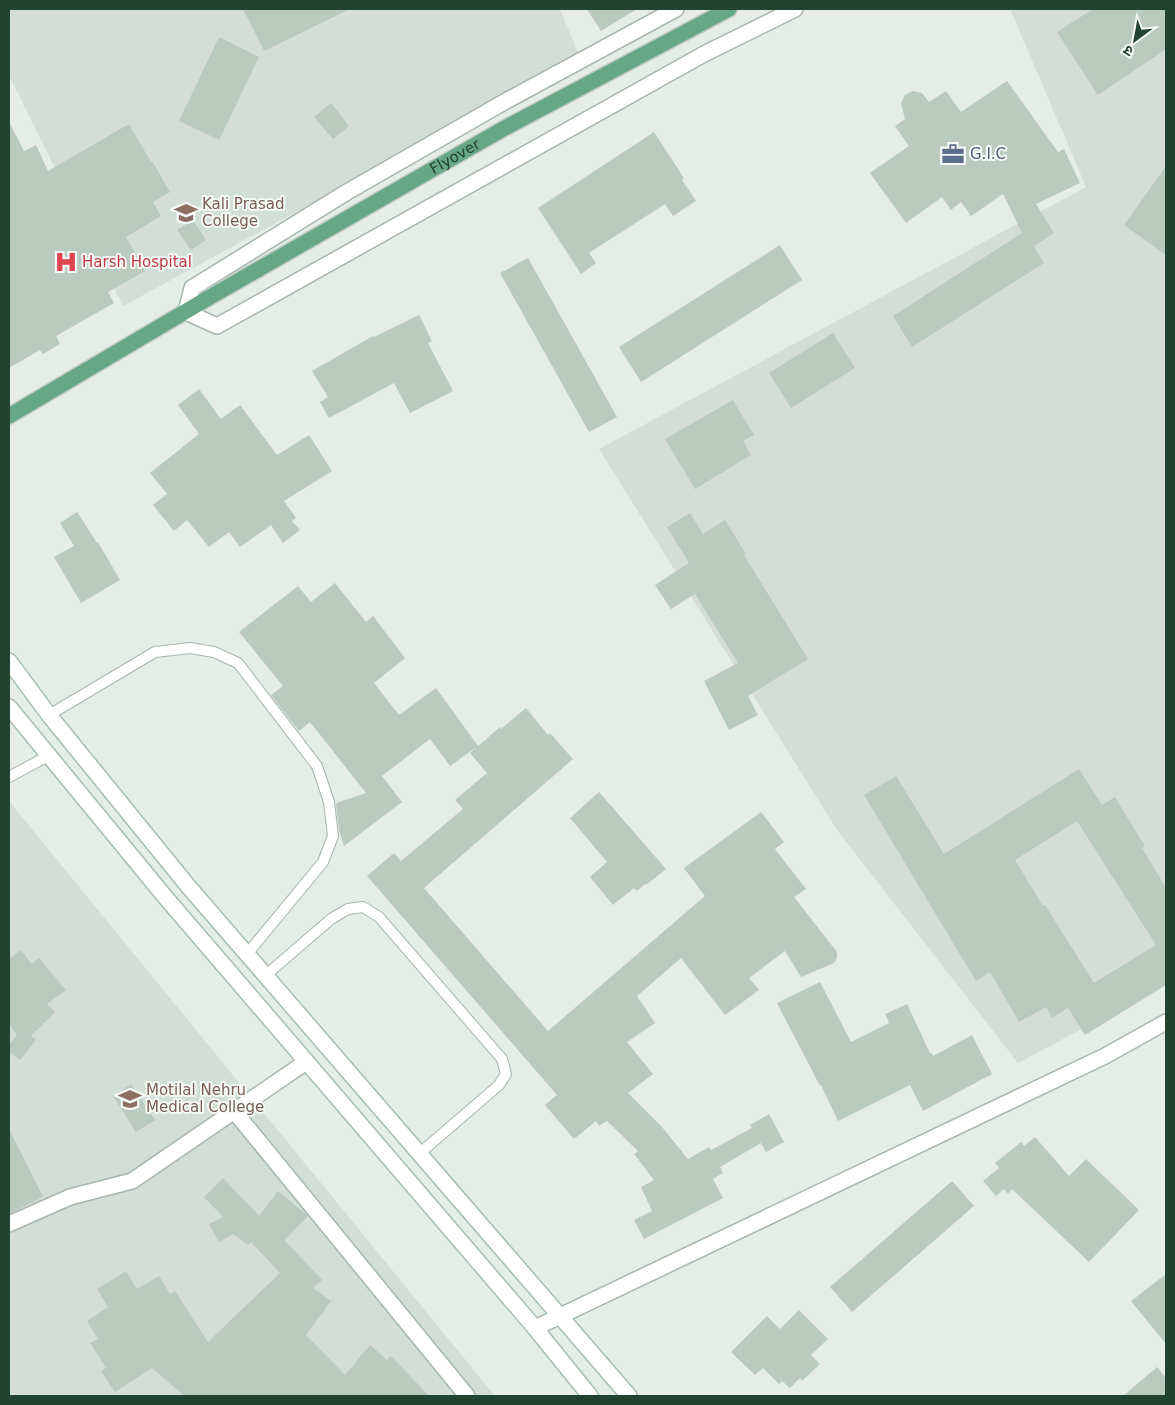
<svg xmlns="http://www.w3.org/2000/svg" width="1175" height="1405" viewBox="0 0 1175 1405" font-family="'DejaVu Sans','Noto Sans Devanagari',sans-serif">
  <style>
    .built { fill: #d2ded6 }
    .building { fill: #b9cabf; fill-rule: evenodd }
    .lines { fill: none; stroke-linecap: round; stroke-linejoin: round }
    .lane-casing { stroke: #a6b7ad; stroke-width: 12 }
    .street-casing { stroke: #a6b7ad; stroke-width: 18 }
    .secondary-casing { stroke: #a5beaf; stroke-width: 18 }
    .primary-casing { stroke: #c1cac6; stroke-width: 18 }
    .lane { stroke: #fff; stroke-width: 10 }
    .street { stroke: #fff; stroke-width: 15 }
    .secondary { stroke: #fff; stroke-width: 15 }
    .primary { stroke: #66a787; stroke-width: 15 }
    .labels { text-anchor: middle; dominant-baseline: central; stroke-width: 4; stroke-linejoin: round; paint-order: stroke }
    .service-label { font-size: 15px; fill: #4e5e75; stroke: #f5faf7; text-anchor: start }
    .street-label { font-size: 15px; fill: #224232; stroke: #f5faf7 }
    .education-label { font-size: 15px; fill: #785e54; stroke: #f5faf7; text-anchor: start }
    .health-label { font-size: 15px; fill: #be3a42; stroke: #f5faf7; text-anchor: start }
  </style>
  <rect width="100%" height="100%" fill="#e4eee7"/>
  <path class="built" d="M 9,9 L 560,9 L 580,58 L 123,306 L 9,75 Z
    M 1010,9 L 1166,9 L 1166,984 L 1018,1063 L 837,830 L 599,449 L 1086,187 Z
    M 9,801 L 495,1396 L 9,1396 Z"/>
  <path class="building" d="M 243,9 L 350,9 L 264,51 Z
    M 587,9 L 637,9 L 601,31 Z
    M 1093,9 L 1166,9 L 1166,49 L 1098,95 L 1057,32 Z
    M 219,37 L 259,57 L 219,140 L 179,121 Z
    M 1007,81 L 1058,152 L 1064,149 L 1080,183 L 1036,204 L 1054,233 L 1034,246 L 1044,263 L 912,347 L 893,316 L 1022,233 L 1003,194 L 971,216 L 961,202 L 951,210 L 942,197 L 906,223 L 870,173 L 909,146 L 895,126 L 905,119 L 901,103 L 905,95 L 913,91 L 922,93 L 929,102 L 946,91 L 961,112 Z
    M 331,103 L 349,126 L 333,139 L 314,117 Z
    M 9,122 L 24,151 L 36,145 L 48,171 L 129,124 L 151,162 L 152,161 L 170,192 L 153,202 L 161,216 L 126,237 L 145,271 L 108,292 L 114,303 L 56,336 L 60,344 L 43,354 L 40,350 L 9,368 Z
    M 654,132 L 684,178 L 682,180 L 696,201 L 673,216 L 665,204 L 589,253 L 596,263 L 581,274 L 538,208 Z
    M 1166,166 L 1166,255 L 1124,225 Z
    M 193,220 L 206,240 L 191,250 L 177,230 Z
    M 780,245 L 802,280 L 641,382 L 619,347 Z
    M 528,258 L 617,417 L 589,432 L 500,273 Z
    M 419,315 L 432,341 L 428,343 L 453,391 L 410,413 L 394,383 L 329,418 L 320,402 L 328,397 L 312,371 L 373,336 L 374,337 Z
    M 833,333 L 855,368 L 791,408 L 769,373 Z
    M 199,389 L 221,419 L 240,405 L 277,455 L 309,435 L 332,471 L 284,501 L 296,518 L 292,521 L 300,530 L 283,543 L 271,525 L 240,547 L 229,532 L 209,547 L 187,520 L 174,531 L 153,505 L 167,494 L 150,473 L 199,434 L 178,405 Z
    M 733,400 L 754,435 L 743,441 L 751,455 L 695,489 L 665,439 Z
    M 77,512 L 97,543 L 98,542 L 120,580 L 81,603 L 54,557 L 74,546 L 60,523 Z
    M 690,513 L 703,534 L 725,520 L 746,554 L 744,555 L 808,659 L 748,696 L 758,715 L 729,730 L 704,681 L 738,663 L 695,594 L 671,609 L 655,585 L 689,563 L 667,527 Z
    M 335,583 L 366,622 L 373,616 L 405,658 L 374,683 L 399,715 L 436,688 L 478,746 L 450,766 L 430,739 L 382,776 L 402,802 L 344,846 L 339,830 L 336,804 L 339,802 L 366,793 L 310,722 L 299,731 L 271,695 L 283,686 L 239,632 L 298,586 L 311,602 Z
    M 526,708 L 548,735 L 550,733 L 573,759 L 424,888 L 548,1031 L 705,896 L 684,868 L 761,812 L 784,842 L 775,849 L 806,889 L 794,897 L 837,952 L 837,958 L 834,963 L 801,977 L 785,951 L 749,978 L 759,990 L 725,1015 L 681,958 L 637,996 L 655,1023 L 627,1042 L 653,1074 L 628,1093 L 662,1127 L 688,1159 L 709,1147 L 711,1150 L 752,1128 L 750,1125 L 769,1114 L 784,1142 L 766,1152 L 761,1143 L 720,1167 L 723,1173 L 713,1179 L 723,1198 L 644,1239 L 634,1220 L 652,1211 L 641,1187 L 654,1180 L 634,1154 L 638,1151 L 607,1121 L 599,1126 L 596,1121 L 574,1139 L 545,1105 L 557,1095 L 367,876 L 394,853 L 401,861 L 463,809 L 455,800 L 487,773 L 470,753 L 500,727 L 501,729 Z
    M 1079,769 L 1102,805 L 1115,797 L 1145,846 L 1142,848 L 1166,888 L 1166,985 L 1085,1035 L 1068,1008 L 1052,1018 L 1046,1007 L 1019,1022 L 990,972 L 976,981 L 864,795 L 896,776 L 944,854 ZM 1077,821 L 1156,945 L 1094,983 L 1045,905 L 1043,906 L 1015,860 Z
    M 599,792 L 666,869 L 646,885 L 645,884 L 637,891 L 634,888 L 613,905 L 590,877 L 607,862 L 570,818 Z
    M 21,950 L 32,964 L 39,958 L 66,990 L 47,1004 L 55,1012 L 31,1036 L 36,1040 L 20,1060 L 9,1051 L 9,1045 L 17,1035 L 9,1024 L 9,959 Z
    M 820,982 L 851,1042 L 889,1023 L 885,1014 L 907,1004 L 930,1053 L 931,1052 L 933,1056 L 972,1035 L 992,1074 L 923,1111 L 910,1085 L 838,1121 L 821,1085 L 820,1086 L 777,1003 Z
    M 131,1084 L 155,1120 L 136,1132 L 113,1096 Z
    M 9,1129 L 43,1197 L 9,1214 Z
    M 1035,1137 L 1069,1176 L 1086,1159 L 1139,1210 L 1089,1262 L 1012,1189 L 1008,1194 L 1004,1189 L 996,1196 L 983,1181 L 999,1168 L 995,1163 L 1021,1142 L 1024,1146 Z
    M 223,1178 L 259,1216 L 278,1191 L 308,1216 L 285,1240 L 285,1241 L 322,1280 L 313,1288 L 331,1301 L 306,1335 L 345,1375 L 370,1345 L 387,1360 L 391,1356 L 429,1396 L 184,1396 L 152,1368 L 115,1392 L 101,1371 L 106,1368 L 90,1343 L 98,1339 L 87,1321 L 108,1307 L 97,1289 L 126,1271 L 137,1289 L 159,1276 L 170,1294 L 175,1291 L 208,1342 L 280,1273 L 251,1242 L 248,1245 L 233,1234 L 219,1242 L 209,1224 L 223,1217 L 204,1197 Z
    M 952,1181 L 974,1206 L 852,1312 L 830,1287 Z
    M 1166,1274 L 1166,1344 L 1131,1301 Z
    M 799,1310 L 828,1339 L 811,1355 L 820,1364 L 802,1381 L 800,1378 L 790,1388 L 782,1381 L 779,1384 L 763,1368 L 755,1375 L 731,1352 L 767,1316 L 780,1329 Z
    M 1157,1367 L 1166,1378 L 1166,1396 L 1123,1396 Z"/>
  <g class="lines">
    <defs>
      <path id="lane" d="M 49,715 L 155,652 L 190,648 L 214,652 L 238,663 L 317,766 L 329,802 L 333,836 L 323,862 L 247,954
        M 9,777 L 48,756
        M 266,975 L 331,919 L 348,909 L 363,907 L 379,917 L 502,1059 L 506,1074 L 499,1085 L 420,1153"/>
      <path id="street" d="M 676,9 L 506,101 L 347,192 L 192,288 L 186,312 L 217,326 L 704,54 L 795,9
        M 234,1111 L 467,1396
        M 9,1224 L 70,1197 L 132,1181 L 306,1062
        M 535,1328 L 1105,1056 L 1166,1022"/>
      <path id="secondary" d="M 9,661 L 49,715 L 188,886 L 629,1396
        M 9,707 L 166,898 L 535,1328 L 590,1396"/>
      <g id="primary">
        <path id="s1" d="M 9,416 L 210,297 L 503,129 L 729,9"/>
      </g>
    </defs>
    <use href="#lane" class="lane-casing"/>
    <use href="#street" class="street-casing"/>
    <use href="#secondary" class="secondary-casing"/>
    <use href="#primary" class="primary-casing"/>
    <use href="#lane" class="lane"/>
    <use href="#street" class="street"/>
    <use href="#secondary" class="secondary"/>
    <use href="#primary" class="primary"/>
  </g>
  <defs>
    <symbol id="office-bare" viewBox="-9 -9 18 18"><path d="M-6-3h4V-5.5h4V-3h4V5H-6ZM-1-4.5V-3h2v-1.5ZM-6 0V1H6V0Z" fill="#5c6f8a" stroke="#f5faf7" stroke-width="2.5" paint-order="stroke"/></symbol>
    <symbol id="university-bare" viewBox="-9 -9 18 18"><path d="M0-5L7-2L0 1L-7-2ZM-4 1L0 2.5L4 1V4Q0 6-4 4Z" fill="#8d6e63" stroke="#f5faf7" stroke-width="2.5" paint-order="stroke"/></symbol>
    <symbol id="hospital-bare" viewBox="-9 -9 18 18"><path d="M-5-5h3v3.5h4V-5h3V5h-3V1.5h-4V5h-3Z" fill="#e0444e" stroke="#f5faf7" stroke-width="2.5" paint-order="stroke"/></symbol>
  </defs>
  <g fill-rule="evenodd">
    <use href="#office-bare" x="937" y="138" width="32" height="32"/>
    <use href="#university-bare" x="170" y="197" width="32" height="32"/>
    <use href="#hospital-bare" x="50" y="246" width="32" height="32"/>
    <use href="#university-bare" x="114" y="1083" width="32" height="32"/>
  </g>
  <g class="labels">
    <g class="service-label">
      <text x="970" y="154">G.I.C</text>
    </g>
    <g class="street-label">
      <text stroke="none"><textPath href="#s1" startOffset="516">Flyover</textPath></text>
    </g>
    <g class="education-label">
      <text x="202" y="204">Kali Prasad<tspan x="202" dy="17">College</tspan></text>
      <text x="146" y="1090">Motilal Nehru<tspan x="146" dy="17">Medical College</tspan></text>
    </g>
    <g class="health-label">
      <text x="82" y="262">Harsh Hospital</text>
    </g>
  </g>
  <rect width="1175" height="1405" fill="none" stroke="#224232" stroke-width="20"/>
  <g transform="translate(1135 40) rotate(212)" stroke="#f5faf7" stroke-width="4" paint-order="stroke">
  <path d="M0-4L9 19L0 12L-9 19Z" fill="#224232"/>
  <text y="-8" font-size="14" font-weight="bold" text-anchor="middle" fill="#224232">उ</text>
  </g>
</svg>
